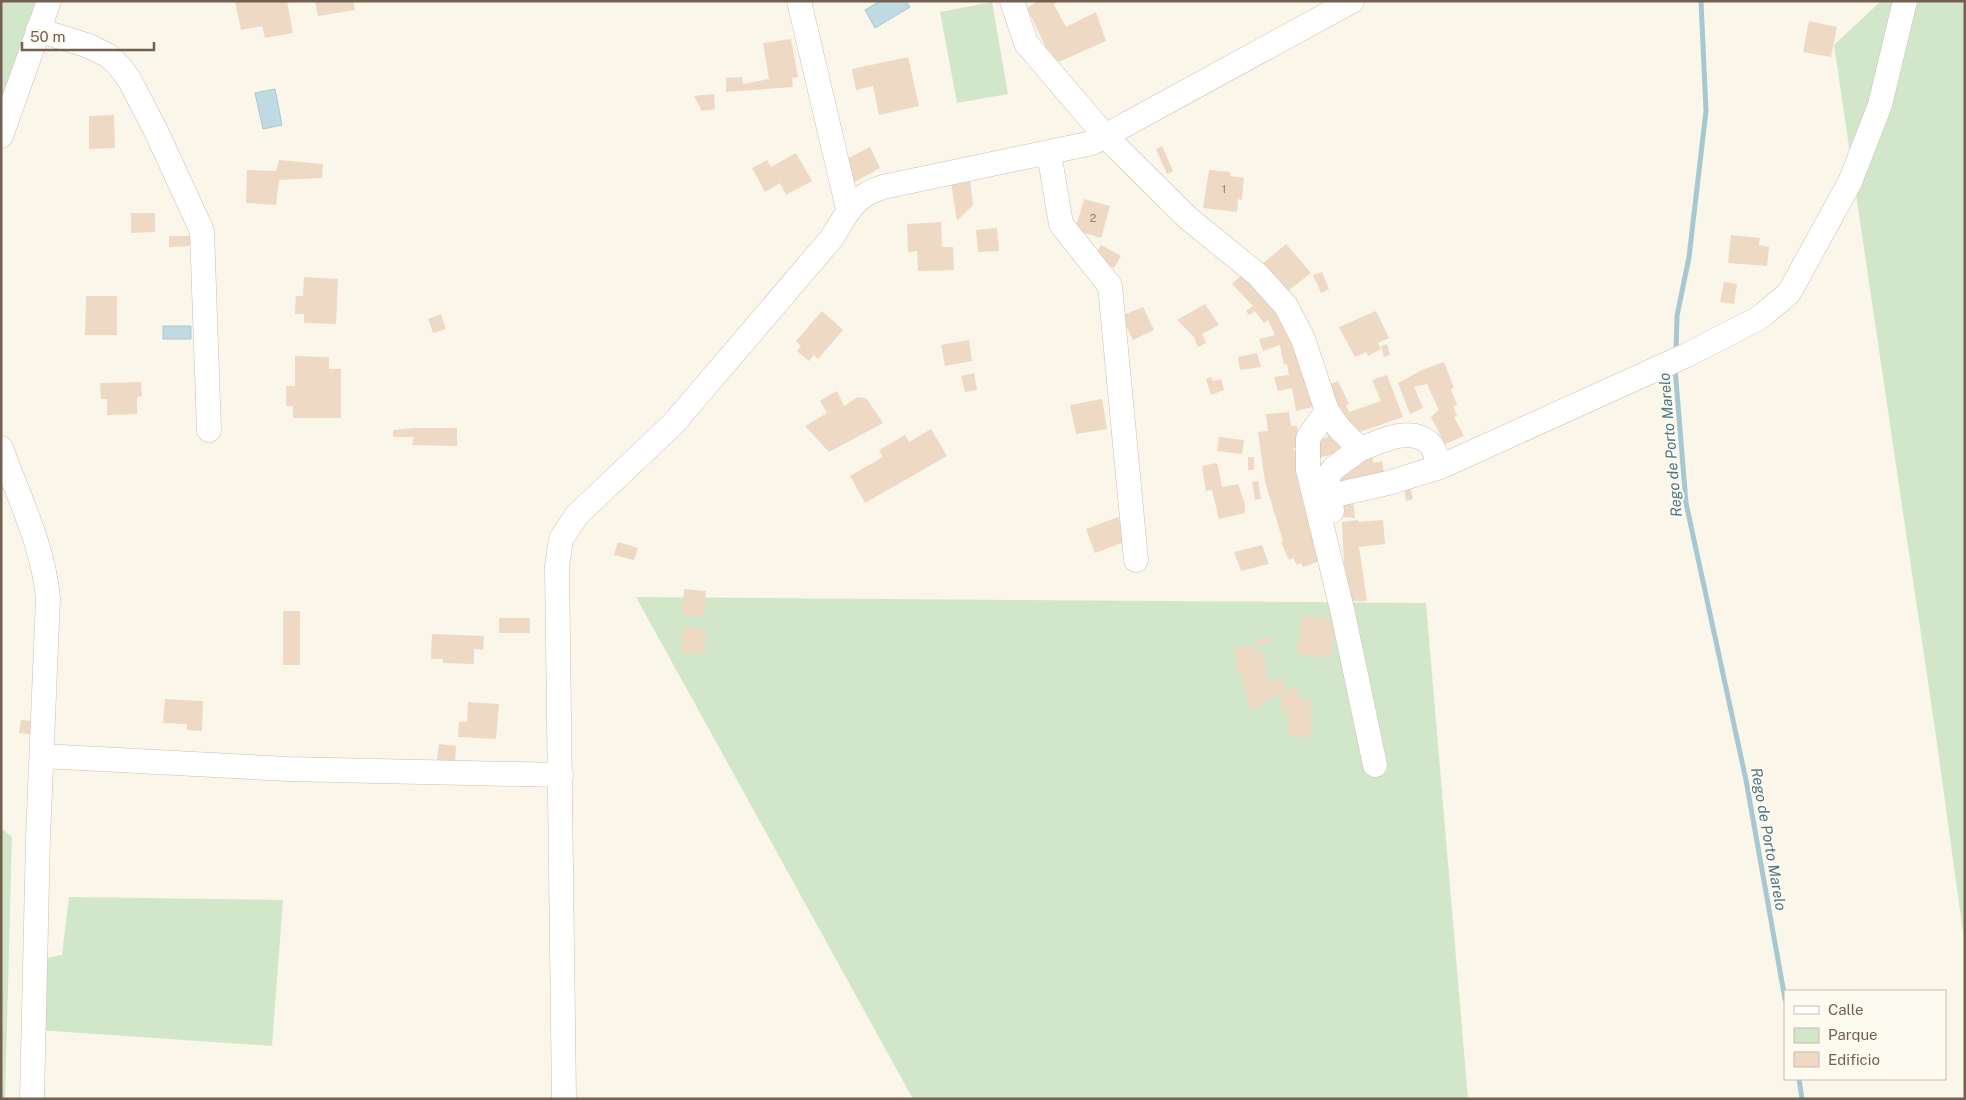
<svg xmlns="http://www.w3.org/2000/svg" width="1966" height="1100" viewBox="0 0 1966 1100" font-family="'Public Sans',sans-serif">
  <style>
    .green { fill: #d2e7c9 }
    .water { fill: #c0dae3; stroke: #a7c8d3 }
    .lines { fill: none; stroke-linecap: round; stroke-linejoin: round }
    .stream { stroke: #a7c8d3; stroke-width: 5 }
    .building { fill: #edd9c4 }
    .minor-casing { stroke: #ccbfb1; stroke-width: 25 }
    .minor { stroke: #fff; stroke-width: 24 }
    .labels { text-anchor: middle; dominant-baseline: central; stroke-width: 4; stroke-linejoin: round; paint-order: stroke }
    .number-label { font-size: 11px; fill: #927e6d }
    .water-label { font-size: 15px; font-style: italic; fill: #4b7484; stroke: #fdfaf0 }
  </style>
  <rect width="100%" height="100%" fill="#fbf6ea"/>
  <path class="green" d="M 1,1 L 53,1 L 1,153 Z
    M 1881,1 L 1965,1 L 1965,947 L 1936,736 L 1834,45 Z
    M 992,2 L 1008,94 L 957,103 L 940,12 Z
    M 636,597 L 1426,603 L 1468,1099 L 913,1099 Z
    M 1,828 L 12,837 L 5,1099 L 1,1099 Z
    M 69,897 L 283,900 L 272,1046 L 38,1030 L 41,959 L 62,955 Z"/>
  <path class="water" d="M 880,1 L 906,1 L 910,7 L 875,28 L 865,10 Z
    M 275,89 L 282,125 L 263,129 L 255,93 Z
    M 163,326 L 191,326 L 191,339 L 163,339 Z"/>
  <g class="lines">
    <path class="stream" d="M 1676,352 L 1677,316 L 1689,257 L 1706,111 L 1701,1
      M 1675,368 L 1686,503 L 1746,780 L 1785,999
      M 1799,1079 L 1802,1099"/>
  </g>
  <path class="building" d="M 235,1 L 287,1 L 293,33 L 265,38 L 262,26 L 241,30 Z
    M 315,1 L 353,1 L 355,10 L 318,16 Z
    M 1038,1 L 1057,1 L 1054,5 L 1066,27 L 1096,12 L 1106,41 L 1054,64 L 1027,8 Z
    M 1809,21 L 1837,27 L 1831,57 L 1803,52 Z
    M 791,39 L 798,77 L 792,78 L 793,87 L 726,92 L 726,78 L 742,77 L 743,84 L 769,79 L 763,43 Z
    M 908,57 L 919,106 L 879,115 L 873,86 L 856,90 L 852,69 Z
    M 714,94 L 715,109 L 702,111 L 694,96 Z
    M 114,115 L 115,148 L 89,149 L 89,116 Z
    M 1162,146 L 1173,171 L 1167,174 L 1156,149 Z
    M 870,147 L 880,168 L 853,183 L 847,159 Z
    M 796,153 L 812,181 L 786,195 L 780,183 L 765,192 L 752,168 L 767,160 L 771,167 Z
    M 279,160 L 323,164 L 322,178 L 279,180 L 276,205 L 246,203 L 247,170 L 276,171 Z
    M 1209,170 L 1230,172 L 1230,176 L 1244,178 L 1242,200 L 1238,199 L 1237,212 L 1203,208 Z
    M 970,181 L 973,205 L 957,221 L 951,182 Z
    M 1084,199 L 1110,206 L 1101,238 L 1075,230 Z
    M 131,213 L 155,213 L 155,232 L 131,233 Z
    M 941,222 L 942,247 L 953,247 L 954,270 L 918,271 L 917,251 L 908,252 L 907,224 Z
    M 997,228 L 999,251 L 978,252 L 976,230 Z
    M 1731,235 L 1760,238 L 1759,245 L 1769,247 L 1767,266 L 1728,263 Z
    M 169,236 L 192,236 L 192,246 L 169,247 Z
    M 1286,244 L 1311,273 L 1284,294 L 1260,266 Z
    M 1101,245 L 1121,256 L 1114,268 L 1094,258 Z
    M 1322,272 L 1329,289 L 1321,293 L 1313,275 Z
    M 1244,273 L 1281,308 L 1317,406 L 1296,411 L 1292,388 L 1278,391 L 1274,377 L 1289,375 L 1287,364 L 1284,365 L 1280,345 L 1263,351 L 1259,339 L 1275,335 L 1268,320 L 1264,323 L 1255,311 L 1249,315 L 1246,311 L 1253,306 L 1232,284 Z
    M 304,277 L 338,279 L 336,324 L 304,323 L 304,314 L 295,314 L 296,296 L 303,296 Z
    M 1724,282 L 1737,284 L 1734,304 L 1720,302 Z
    M 86,296 L 117,296 L 117,335 L 85,335 Z
    M 1205,304 L 1219,325 L 1202,334 L 1206,343 L 1198,347 L 1194,337 L 1177,320 Z
    M 1143,307 L 1154,330 L 1133,340 L 1121,316 Z
    M 822,311 L 843,330 L 818,359 L 814,355 L 809,361 L 797,351 L 801,346 L 796,341 Z
    M 1376,311 L 1389,338 L 1378,343 L 1381,349 L 1368,356 L 1366,352 L 1355,357 L 1339,327 Z
    M 441,314 L 446,329 L 433,333 L 428,319 Z
    M 969,340 L 972,361 L 945,366 L 941,345 Z
    M 1387,344 L 1390,355 L 1384,357 L 1381,346 Z
    M 1257,353 L 1261,367 L 1240,370 L 1238,357 Z
    M 295,356 L 329,357 L 329,369 L 341,369 L 341,418 L 293,418 L 293,406 L 286,406 L 286,386 L 295,386 Z
    M 1444,362 L 1454,388 L 1451,389 L 1457,405 L 1453,406 L 1457,416 L 1454,417 L 1464,436 L 1445,444 L 1431,417 L 1439,410 L 1427,384 L 1414,387 L 1423,408 L 1410,414 L 1398,383 L 1422,370 Z
    M 974,373 L 977,390 L 965,392 L 961,376 Z
    M 1387,375 L 1403,417 L 1354,434 L 1325,386 L 1338,381 L 1349,404 L 1346,405 L 1349,412 L 1381,401 L 1372,380 Z
    M 1211,377 L 1213,381 L 1221,379 L 1224,390 L 1211,395 L 1206,379 Z
    M 141,382 L 142,396 L 137,397 L 137,414 L 107,415 L 107,399 L 101,399 L 100,383 Z
    M 837,391 L 844,406 L 858,397 L 867,399 L 883,423 L 829,452 L 805,426 L 827,413 L 820,401 Z
    M 1102,399 L 1107,429 L 1076,434 L 1070,405 Z
    M 1289,412 L 1291,426 L 1297,426 L 1299,444 L 1293,449 L 1297,454 L 1326,559 L 1303,567 L 1301,563 L 1297,565 L 1293,558 L 1289,560 L 1281,542 L 1283,541 L 1265,482 L 1258,432 L 1268,431 L 1266,414 Z
    M 1325,427 L 1344,451 L 1311,460 L 1311,443 L 1328,437 Z
    M 414,428 L 457,428 L 457,446 L 412,445 L 414,437 L 393,437 L 393,430 Z
    M 931,429 L 947,456 L 865,503 L 850,476 L 883,457 L 879,450 L 905,435 L 909,442 Z
    M 1219,437 L 1244,440 L 1242,454 L 1217,451 Z
    M 1370,452 L 1374,463 L 1382,461 L 1384,473 L 1340,490 L 1333,477 L 1362,464 L 1359,458 Z
    M 1248,457 L 1254,457 L 1254,470 L 1248,470 Z
    M 1216,463 L 1218,466 L 1222,487 L 1238,484 L 1245,504 L 1245,513 L 1219,519 L 1212,490 L 1206,491 L 1202,466 Z
    M 1258,481 L 1261,499 L 1255,500 L 1252,482 Z
    M 1410,486 L 1413,499 L 1406,501 L 1404,487 Z
    M 1339,498 L 1353,498 L 1355,518 L 1342,517 Z
    M 1118,517 L 1127,541 L 1095,553 L 1086,529 Z
    M 1358,520 L 1359,522 L 1383,520 L 1385,544 L 1359,547 L 1367,601 L 1352,601 L 1344,565 L 1342,522 Z
    M 618,542 L 638,548 L 634,560 L 614,555 Z
    M 1262,545 L 1269,564 L 1241,571 L 1234,552 Z
    M 684,589 L 706,591 L 704,616 L 682,614 Z
    M 283,611 L 300,611 L 300,665 L 283,665 Z
    M 1302,616 L 1330,619 L 1330,622 L 1335,622 L 1331,657 L 1297,654 Z
    M 499,618 L 530,618 L 530,633 L 499,633 Z
    M 684,626 L 707,630 L 703,655 L 680,652 Z
    M 432,634 L 484,636 L 483,650 L 474,649 L 474,664 L 443,663 L 443,659 L 431,659 Z
    M 1270,637 L 1271,642 L 1256,646 L 1255,640 Z
    M 1252,644 L 1254,651 L 1262,649 L 1268,682 L 1283,679 L 1285,691 L 1298,687 L 1299,699 L 1312,700 L 1310,737 L 1288,736 L 1289,712 L 1281,712 L 1281,692 L 1250,712 L 1242,673 L 1238,673 L 1234,648 Z
    M 165,699 L 203,701 L 202,731 L 187,730 L 187,724 L 163,723 Z
    M 468,702 L 499,704 L 496,739 L 458,737 L 459,722 L 467,722 Z
    M 21,720 L 32,721 L 30,734 L 19,733 Z
    M 439,744 L 456,746 L 455,762 L 437,760 Z"/>
  <g class="lines">
    <defs>
      <path id="minor" d="M 799,1 L 848,209
        M 1012,1 L 1026,43 L 1105,136 L 1189,219 L 1257,274 L 1286,306 L 1303,339 L 1327,411 L 1339,428 L 1360,449 C 1380,442 1409,426 1428,442 C 1434,446 1437,460 1440,467
        M 38,30 L 89,46 L 109,56 L 120,67 L 129,79 L 156,131 L 202,231 L 209,430
        M 1,136 L 49,1
        M 1049,153 L 1061,224 L 1110,286 L 1136,560
        M 1327,411 L 1308,438 L 1308,470 L 1342,609 L 1375,765
        M 1,448 C 19,498 43,545 48,598 L 38,838 L 32,1099
        M 1330,496 L 1388,483 L 1440,467 L 1687,355 L 1759,318 L 1789,293 L 1850,182 L 1880,105 L 1905,1
        M 1332,511 L 1327,477 L 1334,468 L 1360,449
        M 42,756 L 287,769 L 561,775
        M 564,1099 L 557,566 L 561,539 L 577,515 L 674,423 L 831,239 C 848,214 851,197 883,187 L 1092,143 L 1352,1"/>
    </defs>
    <use href="#minor" class="minor-casing"/>
    <use href="#minor" class="minor"/>
  </g>
  <g class="labels">
    <g class="number-label">
      <text x="1224" y="189">1</text>
      <text x="1093" y="218">2</text>
    </g>
    <g class="water-label">
      <text transform="translate(1670 445) rotate(-95)">Rego de Porto Marelo</text>
      <text transform="translate(1769 839) rotate(80)">Rego de Porto Marelo</text>
    </g>
  </g>
  <rect width="1966" height="1100" fill="none" stroke="#736050" stroke-width="5"/>
  <rect x="1784" y="990" width="162" height="90" fill="#fdfaf0" stroke="#c6bcb0"/>
  <rect x="1794" y="1006" width="25" height="8" fill="#ffffff" stroke="#c6bcb0"/>
  <text x="1828" y="1015" font-size="15" fill="#736050">Calle</text>
  <rect x="1794" y="1028" width="25" height="15" fill="#d2e7c9" stroke="#c6bcb0"/>
  <text x="1828" y="1040" font-size="15" fill="#736050">Parque</text>
  <rect x="1794" y="1052" width="25" height="15" fill="#edd9c4" stroke="#c6bcb0"/>
  <text x="1828" y="1065" font-size="15" fill="#736050">Edificio</text>
  <path d="M22 42v8h132v-8" fill="none" stroke="#736050" stroke-width="2.5"/>
  <text x="30" y="42" font-size="15" fill="#736050" stroke="#fdfaf0" stroke-width="4" paint-order="stroke">50 m</text>
</svg>
